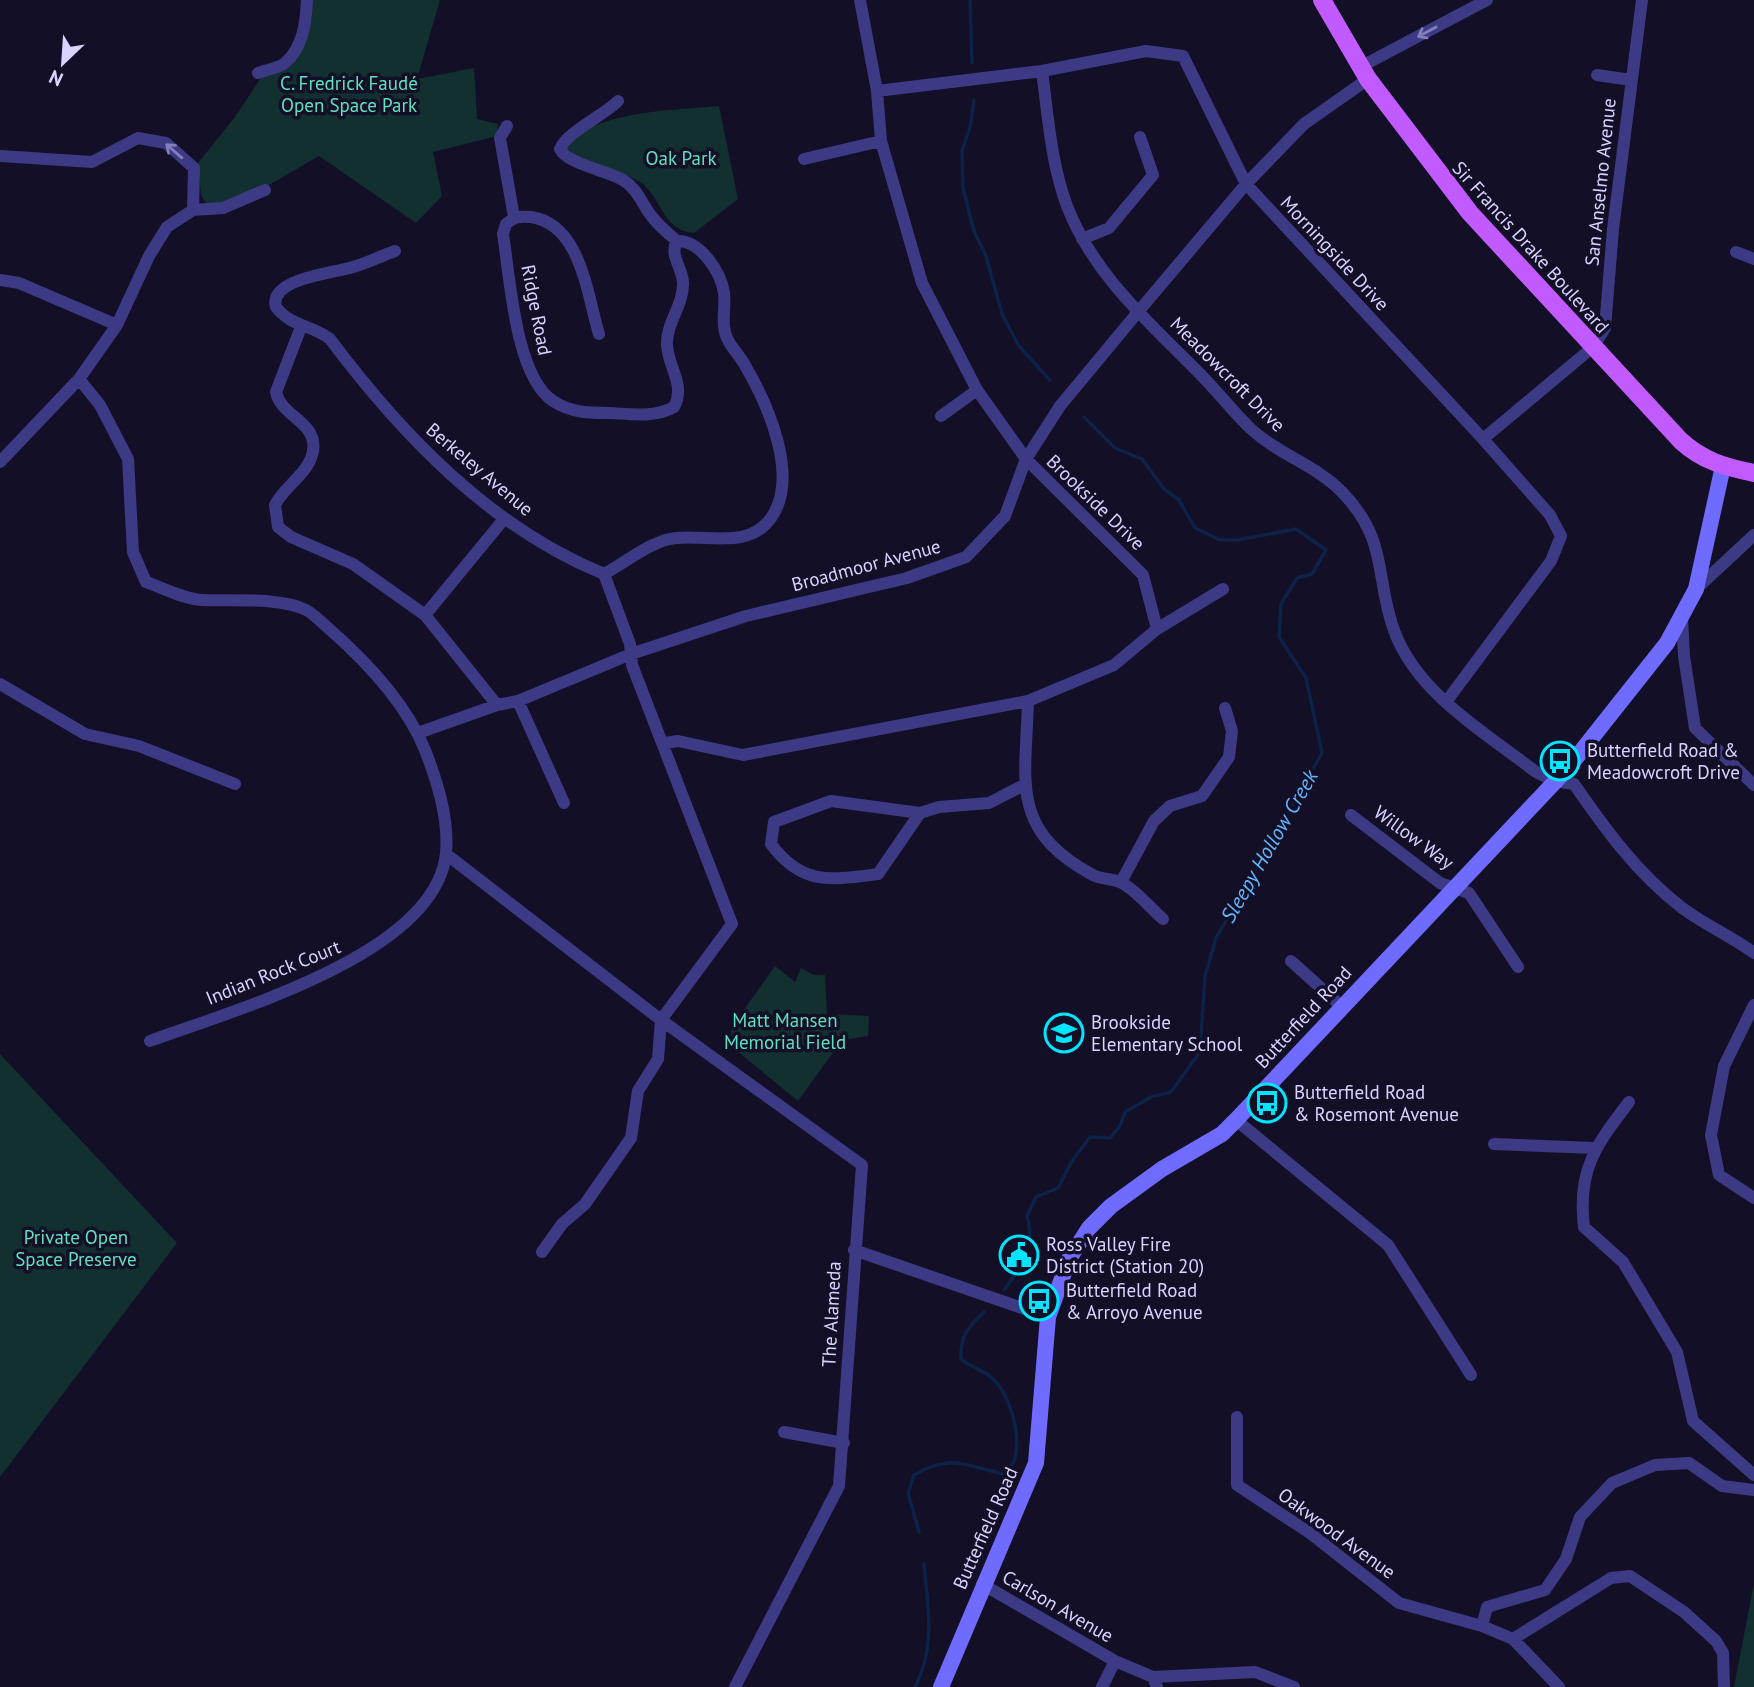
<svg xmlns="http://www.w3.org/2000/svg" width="1754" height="1687" viewBox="0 0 1754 1687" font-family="'PT Sans',sans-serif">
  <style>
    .green { fill: #12302f }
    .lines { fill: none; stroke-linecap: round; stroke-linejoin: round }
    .stream { stroke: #0c2248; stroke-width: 3.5 }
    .street { stroke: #3d3a85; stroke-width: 12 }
    .secondary { stroke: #6f6bff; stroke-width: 16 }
    .primary { stroke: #c25bff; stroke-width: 18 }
    .oneway { stroke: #837fbc }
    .labels { text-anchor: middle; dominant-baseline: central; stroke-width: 7; stroke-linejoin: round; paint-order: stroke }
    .park-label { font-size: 19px; fill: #5fe0c0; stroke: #130f26 }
    .street-label { font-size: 19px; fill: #d9d4ff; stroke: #130f26 }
    .poi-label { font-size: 19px; fill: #d9d4ff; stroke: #130f26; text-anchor: start }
    .water-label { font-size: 21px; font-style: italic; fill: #62b6ff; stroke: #130f26 }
  </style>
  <rect width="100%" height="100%" fill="#130f26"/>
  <path class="green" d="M 307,0 L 440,0 L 417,79 L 474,68 L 477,119 L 498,124 L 497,136 L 433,152 L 442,196 L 416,223 L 319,156 L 240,202 L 207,205 L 201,195 L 198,163 L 235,117 L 266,70 L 296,48 Z
    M 719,106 L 738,199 L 694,233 C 662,231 662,197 640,182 C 623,171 581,160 561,153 C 590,109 671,111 719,106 Z
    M 775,966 L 795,982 L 801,968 L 814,975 L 825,975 L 827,1014 L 869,1016 L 868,1036 L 842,1040 L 798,1101 L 731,1046 L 731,1028 Z
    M 0,1054 L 177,1243 L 0,1477 Z
    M 1754,1583 L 1754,1687 L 1734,1687 Z"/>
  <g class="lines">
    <path class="stream" d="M 970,0 L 972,63
      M 974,100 L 970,127 L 962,151 L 963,188 L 974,231 L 986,256 L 1002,314 L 1019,346 L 1050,380
      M 1004,1290 C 1019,1271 1036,1241 1027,1216 L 1036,1197 L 1058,1188 L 1072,1161 L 1090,1137 L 1110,1138 L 1120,1126 L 1125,1112 L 1151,1097 L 1171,1092 L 1200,1052 L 1205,976 L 1216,938 L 1322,753 L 1306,678 L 1279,637 L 1281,604 L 1297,578 L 1312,574 L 1326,550 L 1296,529 L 1237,540 L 1220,540 L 1195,528 L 1179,500 L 1164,489 L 1142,459 L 1115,448 L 1084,417
      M 919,1532 L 908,1493 L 914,1475 C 952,1453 965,1466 1004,1474 C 1007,1471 1012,1465 1014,1461 C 1022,1438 1011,1396 993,1379 C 985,1370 971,1368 961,1359 C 960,1336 968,1327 984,1312
      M 915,1687 C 936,1647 928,1607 924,1564"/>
    <path class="street" d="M 860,0 L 877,91 L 881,141 L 922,283 L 977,390 L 1026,459 L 1143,575 L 1157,629
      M 1360,67 L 1487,0
      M 1042,71 C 1048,116 1051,163 1067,206 C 1094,276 1150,323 1201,375 C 1218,392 1233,412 1251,429 C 1279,455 1316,465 1342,492 C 1390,542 1374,578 1395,633 C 1419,695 1486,733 1536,772 L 1555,781 L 1574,784 C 1606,830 1636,872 1681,907 C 1703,924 1731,936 1754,953
      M 258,73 C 266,70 279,68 285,63 C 303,48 306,22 307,0
      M 1597,75 L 1631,80
      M 877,91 L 1042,71 L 1146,51 L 1183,56 L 1246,184 L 1483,439 L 1550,515 L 1561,536 L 1551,561 L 1446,702
      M 618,101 C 603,116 567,132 560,149 C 567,164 606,170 623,180 C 638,189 642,205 653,218 C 660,227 669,234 677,241
      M 507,126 L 500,138 L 514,217
      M 0,156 L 92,162 L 138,138 L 166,143 L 194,168 L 193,210
      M 804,159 L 881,141
      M 193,210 L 223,208 L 265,190
      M 1082,239 L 1109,228 L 1153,175 L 1140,137
      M 395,251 C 381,256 367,263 353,267 C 336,273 268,278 276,307 C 291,327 313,325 330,339 C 402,435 491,528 604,574 L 630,644 L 632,665 L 732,924 L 661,1020 L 658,1059 L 638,1091 L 631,1138 L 585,1204 L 562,1224 L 542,1252
      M 1736,252 L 1754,259
      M 0,280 L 19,283 L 117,325
      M 301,327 L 276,392 C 281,417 318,422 313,451 C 309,474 285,485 275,505 L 278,527 L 291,537 L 353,564 L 425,615 L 497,705
      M 599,334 C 587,295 581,224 531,217 C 520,216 514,217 506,224 L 503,234 C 510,277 515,376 553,401 C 571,413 590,413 610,413 C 631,414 655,418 674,407 C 686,385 668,367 667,345 C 666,323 684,305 683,282 C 682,267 669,255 677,241
      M 79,379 L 100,405 L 128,459 L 133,552 L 146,582 C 163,588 184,599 202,600 C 231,601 280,597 306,610 C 314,614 321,622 327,627 C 365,660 406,703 425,750 C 437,781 449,818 446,853 C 436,955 230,1011 150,1041
      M 941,416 L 977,390
      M 1483,439 L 1593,347 L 1605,328 L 1613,229 L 1642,0
      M 0,462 L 79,379 L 117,325 L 149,256 L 167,227 L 193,210
      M 604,574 C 625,563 652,540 676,538 C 708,534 748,550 771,518 C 800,477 768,405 746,367 C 741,357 733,350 728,340 C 720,325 726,309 724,293 C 721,272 700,240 677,241
      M 1696,589 L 1754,535
      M 425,615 L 504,519
      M 1682,618 L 1684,656 L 1695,728 L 1754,785
      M 0,684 L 85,734 L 139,746 L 235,784
      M 518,701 L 564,803
      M 1028,701 C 1026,781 1009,829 1091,874 C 1100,880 1113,878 1122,883 C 1137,891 1150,908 1163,919
      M 418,733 L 497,705 L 518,701 L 631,654 L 746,616 L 907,578 L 966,557 L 1005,516 L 1026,459 L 1060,406 L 1138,312 L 1246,184 L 1304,124 L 1368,79
      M 665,743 L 678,741 L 743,755 L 1028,701 L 1114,665 L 1157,629 L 1223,589
      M 831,801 L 920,813 L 878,874 C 831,880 802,886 771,844 L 774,822 Z
      M 920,813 L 939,807 L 989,803 L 1026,784
      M 1351,815 L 1440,883 L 1469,893 L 1518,967
      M 446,854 L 661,1020 L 862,1165 L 839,1486 L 735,1687
      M 1121,882 L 1154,821 L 1170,806 L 1202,796 L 1229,757 L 1232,731 L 1225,708
      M 1291,961 L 1341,1006
      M 1754,1005 L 1724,1066 L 1711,1135 L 1719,1175 L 1754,1198
      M 1629,1102 C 1596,1145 1577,1170 1584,1227 L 1623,1262 L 1677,1352 L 1693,1421 L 1754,1475
      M 1236,1120 L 1388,1245 L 1471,1375
      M 1494,1144 L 1594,1148
      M 854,1250 L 1048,1317
      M 1237,1417 L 1237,1485 L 1310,1533 L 1399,1603 L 1482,1626 L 1513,1639 L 1611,1578 L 1630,1576 L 1684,1612 L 1716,1641 L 1723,1653 L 1724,1687
      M 784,1432 L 844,1443
      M 982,1584 L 1115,1661 L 1153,1677 L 1157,1687
      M 1482,1626 L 1487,1607 L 1545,1590 L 1566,1559 L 1580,1517 L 1612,1483 L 1655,1465 L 1689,1463 L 1722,1486 L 1754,1490
      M 1513,1639 L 1559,1687
      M 1153,1677 L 1255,1672 L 1294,1687
      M 1102,1687 L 1115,1661"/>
    <path class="secondary" d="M 941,1687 L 1036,1463 L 1048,1317 L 1069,1259 L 1089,1228 L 1111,1206 L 1162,1169 L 1222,1134 L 1236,1120 L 1568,768 L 1667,643 L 1696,589 L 1723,466"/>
    <path class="primary" d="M 1322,0 L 1368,79 L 1470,213 L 1681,441 C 1703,461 1725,467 1754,473"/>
  </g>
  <defs><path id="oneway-shaft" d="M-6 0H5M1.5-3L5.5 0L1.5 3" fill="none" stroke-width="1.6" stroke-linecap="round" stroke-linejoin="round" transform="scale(1.75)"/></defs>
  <g class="oneway">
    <use href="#oneway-shaft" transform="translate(1427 32) rotate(152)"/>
    <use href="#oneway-shaft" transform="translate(174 151) rotate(-139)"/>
  </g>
  <defs>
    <symbol id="bus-ring" viewBox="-11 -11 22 22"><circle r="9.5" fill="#130f26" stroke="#00e5ff" stroke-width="1.5"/><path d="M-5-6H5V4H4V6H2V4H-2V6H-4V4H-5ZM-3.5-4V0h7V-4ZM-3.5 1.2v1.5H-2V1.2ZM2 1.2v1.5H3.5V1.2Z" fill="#00e5ff"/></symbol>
    <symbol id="school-ring" viewBox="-11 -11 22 22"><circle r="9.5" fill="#130f26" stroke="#00e5ff" stroke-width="1.5"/><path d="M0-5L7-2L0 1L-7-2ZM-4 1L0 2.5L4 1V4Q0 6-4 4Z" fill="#00e5ff"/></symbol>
    <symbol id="civic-ring" viewBox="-11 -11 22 22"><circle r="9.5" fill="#130f26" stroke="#00e5ff" stroke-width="1.5"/><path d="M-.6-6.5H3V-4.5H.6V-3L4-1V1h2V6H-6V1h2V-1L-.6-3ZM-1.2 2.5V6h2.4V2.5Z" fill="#00e5ff"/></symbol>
  </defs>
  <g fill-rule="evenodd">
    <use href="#bus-ring" x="1538" y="739" width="44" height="44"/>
    <use href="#school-ring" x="1042" y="1011" width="44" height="44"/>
    <use href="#bus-ring" x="1245" y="1081" width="44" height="44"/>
    <use href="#civic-ring" x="997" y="1233" width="44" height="44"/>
    <use href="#bus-ring" x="1017" y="1279" width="44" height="44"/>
  </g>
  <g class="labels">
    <g class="park-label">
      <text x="349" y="83">C. Fredrick Faudé<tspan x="349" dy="22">Open Space Park</tspan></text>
      <text x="681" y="158">Oak Park</text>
      <text x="785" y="1020">Matt Mansen<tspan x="785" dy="22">Memorial Field</tspan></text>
      <text x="76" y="1237">Private Open<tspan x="76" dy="22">Space Preserve</tspan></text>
    </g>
    <g class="street-label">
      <text transform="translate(1600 182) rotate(-84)">San Anselmo Avenue</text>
      <text transform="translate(1531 247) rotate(48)">Sir Francis Drake Boulevard</text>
      <text transform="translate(1335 253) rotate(47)">Morningside Drive</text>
      <text transform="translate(537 310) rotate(79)">Ridge Road</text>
      <text transform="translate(1228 374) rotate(45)">Meadowcroft Drive</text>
      <text transform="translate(480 469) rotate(40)">Berkeley Avenue</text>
      <text transform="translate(1096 502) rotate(44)">Brookside Drive</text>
      <text transform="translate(866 565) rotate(-15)">Broadmoor Avenue</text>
      <text transform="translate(1414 837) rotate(36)">Willow Way</text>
      <text transform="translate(273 972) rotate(-22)">Indian Rock Court</text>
      <text transform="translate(1303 1017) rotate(-47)">Butterfield Road</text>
      <text transform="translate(831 1314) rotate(-87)">The Alameda</text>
      <text transform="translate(985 1528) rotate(-66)">Butterfield Road</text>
      <text transform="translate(1337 1533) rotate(36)">Oakwood Avenue</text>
      <text transform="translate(1058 1606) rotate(30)">Carlson Avenue</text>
    </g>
    <g class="poi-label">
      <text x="1587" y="750">Butterfield Road &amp;<tspan x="1587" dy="22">Meadowcroft Drive</tspan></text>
      <text x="1091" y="1022">Brookside<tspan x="1091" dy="22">Elementary School</tspan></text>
      <text x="1294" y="1092">Butterfield Road<tspan x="1294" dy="22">&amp; Rosemont Avenue</tspan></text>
      <text x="1046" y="1244">Ross Valley Fire<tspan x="1046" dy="22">District (Station 20)</tspan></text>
      <text x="1066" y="1290">Butterfield Road<tspan x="1066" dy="22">&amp; Arroyo Avenue</tspan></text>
    </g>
    <g class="water-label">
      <text transform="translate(1269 846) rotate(-60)">Sleepy Hollow Creek</text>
    </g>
  </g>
  <g transform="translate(63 63) rotate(205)" stroke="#130f26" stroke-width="5" paint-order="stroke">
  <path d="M0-5L12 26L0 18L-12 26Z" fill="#d9d4ff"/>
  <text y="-10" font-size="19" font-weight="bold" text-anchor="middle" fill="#d9d4ff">N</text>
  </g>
</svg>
